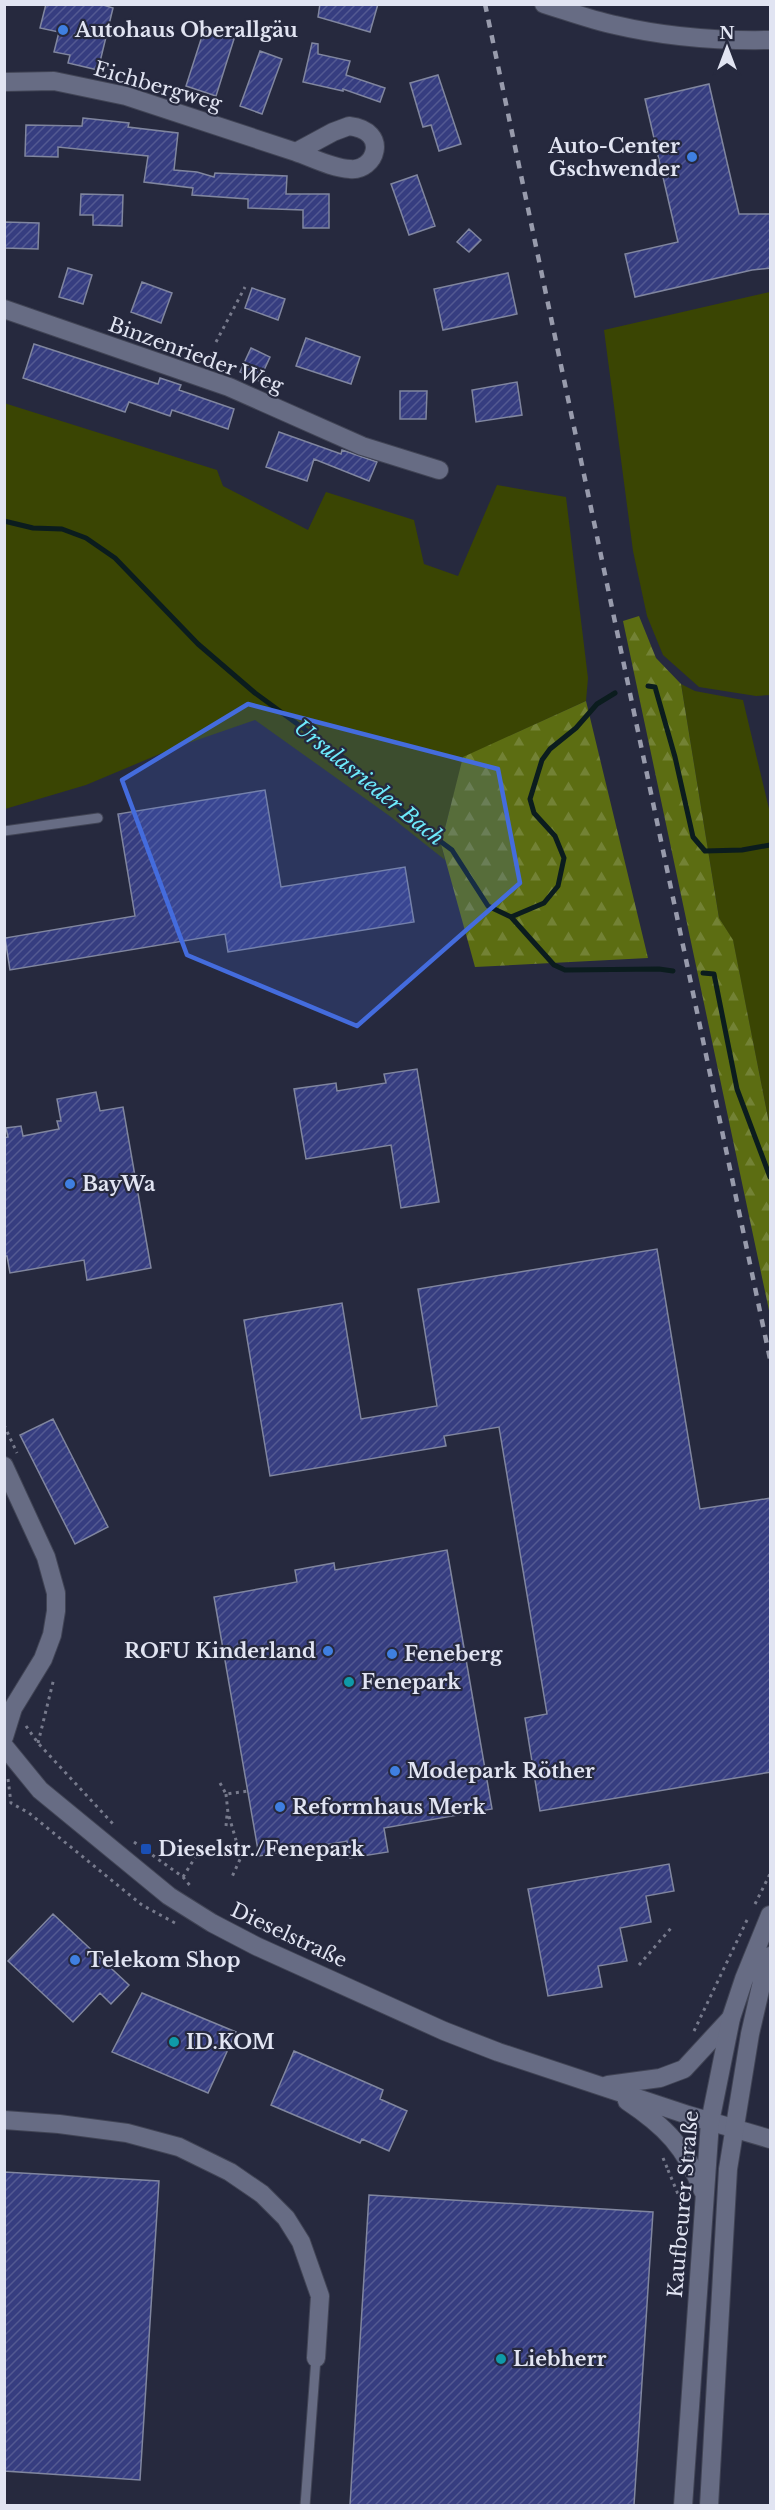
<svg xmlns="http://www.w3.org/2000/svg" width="775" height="2510" viewBox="0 0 775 2510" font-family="'Libre Baskerville',serif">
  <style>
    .grass { fill: #3a4503 }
    .forest { fill: url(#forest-firs) }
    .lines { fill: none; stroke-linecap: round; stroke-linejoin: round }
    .stream { stroke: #0b1c1e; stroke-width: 5 }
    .building { fill: url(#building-hatch); stroke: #80869f; stroke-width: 1.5 }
    .lane-casing { stroke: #414455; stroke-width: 11 }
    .street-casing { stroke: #414455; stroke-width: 20 }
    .secondary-casing { stroke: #414455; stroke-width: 20 }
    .path { stroke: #777a8c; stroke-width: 3; stroke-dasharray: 3 4.5; stroke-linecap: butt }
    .lane { stroke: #676c84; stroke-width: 9 }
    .street { stroke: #676c84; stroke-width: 18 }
    .secondary { stroke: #676c84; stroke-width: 18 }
    .rail { stroke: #989bac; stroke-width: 4.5; stroke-dasharray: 8 8; stroke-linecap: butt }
    .marked { fill: #446cdd; fill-opacity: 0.2; stroke: #446cdd; stroke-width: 4.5; stroke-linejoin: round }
    .shop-dot { fill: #3f7fe0; stroke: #26293e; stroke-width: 2 }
    .culture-dot { fill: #0f9aa8; stroke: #26293e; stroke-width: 2 }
    .transit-dot { fill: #1a4fb4; stroke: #26293e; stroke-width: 2 }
    .labels { text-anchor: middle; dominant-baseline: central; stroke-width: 4.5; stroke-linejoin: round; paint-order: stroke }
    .poi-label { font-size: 20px; font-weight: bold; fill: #e1e4f2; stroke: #26293e; text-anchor: start }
    .street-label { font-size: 20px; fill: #e1e4f2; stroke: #26293e }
    .water-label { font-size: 21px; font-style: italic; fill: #6deafb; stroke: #26293e }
  </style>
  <defs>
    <pattern id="forest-firs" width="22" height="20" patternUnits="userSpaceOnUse" patternTransform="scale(1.5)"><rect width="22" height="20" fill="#5c6d12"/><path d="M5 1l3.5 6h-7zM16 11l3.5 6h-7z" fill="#738235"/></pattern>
    <pattern id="building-hatch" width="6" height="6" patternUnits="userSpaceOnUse" patternTransform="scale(1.5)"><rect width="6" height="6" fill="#363d80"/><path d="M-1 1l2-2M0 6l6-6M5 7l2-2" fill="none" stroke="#535992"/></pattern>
  </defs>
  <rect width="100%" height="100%" fill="#26293e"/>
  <path class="grass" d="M 770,292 L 770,695 L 756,696 L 699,687 L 663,655 L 647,616 L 633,551 L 604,330 Z
    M 4,403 L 217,470 L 223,486 L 308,530 L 326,492 L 414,520 L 424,564 L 458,576 L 497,485 L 566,497 L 588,678 L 586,701 L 464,757 L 441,843 L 445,860 L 391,817 L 255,720 L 174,748 L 86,785 L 5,809 Z
    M 681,684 L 695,691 L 743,700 L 770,813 L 770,1128 L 733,941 L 719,918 Z"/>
  <path class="forest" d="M 639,616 L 656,658 L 681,684 L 719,918 L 733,940 L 770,1128 L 770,1315 L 623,621 Z
    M 586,701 L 648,958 L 475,967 L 441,844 L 463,757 Z"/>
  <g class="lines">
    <path class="stream" d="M 4,521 L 33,528 L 62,529 L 86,538 L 115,558 L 198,644 L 255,693 L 352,764 L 417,824 L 452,850 L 488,906 L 511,917 L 544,903 L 558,886 L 564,858 L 555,836 L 534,813 L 530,799 L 542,760 L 550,749 L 576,728 L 597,704 L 615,693
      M 648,686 L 655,687 L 675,757 L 693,837 L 705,851 L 742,850 L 770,845
      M 511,917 L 554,965 L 565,970 L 659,969 L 673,971
      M 703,973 L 714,974 L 737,1089 L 770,1177"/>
  </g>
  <path class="building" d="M 46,4 L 100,4 L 113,8 L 98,70 L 68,63 L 70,55 L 54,52 L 59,32 L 40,28 Z
    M 320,4 L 378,4 L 370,32 L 318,17 Z
    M 204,30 L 234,39 L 216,96 L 186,86 Z
    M 312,43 L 318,44 L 318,54 L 350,61 L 346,75 L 385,88 L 380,102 L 343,89 L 343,91 L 303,82 Z
    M 260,51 L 282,59 L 262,114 L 240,106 Z
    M 438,75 L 461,144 L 439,151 L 431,125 L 423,127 L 410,83 Z
    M 709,84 L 739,214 L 771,214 L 771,268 L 752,270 L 635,297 L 625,254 L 678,242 L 645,99 Z
    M 83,118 L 129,123 L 128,127 L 178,133 L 174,170 L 197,172 L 214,177 L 215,173 L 287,176 L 286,194 L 329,194 L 329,228 L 303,228 L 303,210 L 248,208 L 248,199 L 192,195 L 193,188 L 144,182 L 148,156 L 58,147 L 58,157 L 25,156 L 26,125 L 82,126 Z
    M 417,175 L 435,226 L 409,235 L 391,184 Z
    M 81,194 L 123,195 L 122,226 L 93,225 L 93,215 L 80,215 Z
    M 4,222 L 39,223 L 38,249 L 4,248 Z
    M 469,229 L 481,240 L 469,252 L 457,242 Z
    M 68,268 L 92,275 L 83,304 L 59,297 Z
    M 508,273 L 517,314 L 443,330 L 434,289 Z
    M 142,282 L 172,293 L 161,323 L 131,312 Z
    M 252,288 L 285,299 L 278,320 L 245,308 Z
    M 306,338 L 360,357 L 351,384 L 296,366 Z
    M 34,344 L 158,384 L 160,378 L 181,385 L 179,390 L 234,409 L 228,429 L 172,410 L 170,416 L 129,402 L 125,412 L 23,378 Z
    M 251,348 L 270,357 L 259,381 L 240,372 Z
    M 517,382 L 522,415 L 476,422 L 472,390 Z
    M 400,391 L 427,391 L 426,419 L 400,419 Z
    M 279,432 L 341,454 L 342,450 L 377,462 L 369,481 L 314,459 L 307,481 L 266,467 Z
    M 265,790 L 281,887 L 405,867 L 414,922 L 228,952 L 225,934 L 10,970 L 5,938 L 135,916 L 118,814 Z
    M 417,1069 L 439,1202 L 401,1208 L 391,1145 L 306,1159 L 294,1089 L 336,1083 L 337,1091 L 386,1083 L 384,1074 Z
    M 96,1092 L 100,1111 L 123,1107 L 151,1268 L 87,1280 L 84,1260 L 10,1273 L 7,1256 L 4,1256 L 4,1138 L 8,1137 L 6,1128 L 21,1126 L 23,1136 L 59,1129 L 57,1121 L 61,1121 L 57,1099 Z
    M 657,1249 L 700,1509 L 771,1498 L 771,1772 L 540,1811 L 525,1718 L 547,1714 L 499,1427 L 444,1436 L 446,1446 L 270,1476 L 244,1320 L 342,1303 L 361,1419 L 437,1406 L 418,1289 Z
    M 53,1419 L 108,1527 L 75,1544 L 20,1435 Z
    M 447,1550 L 492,1809 L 384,1828 L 388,1852 L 350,1858 L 347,1841 L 259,1856 L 214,1597 L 297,1582 L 295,1570 L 334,1563 L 335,1570 Z
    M 669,1864 L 674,1891 L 646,1896 L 651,1922 L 620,1928 L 627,1961 L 598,1966 L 602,1987 L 548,1996 L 528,1889 Z
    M 53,1914 L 129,1985 L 111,2004 L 100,1993 L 73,2022 L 8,1961 Z
    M 142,1993 L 236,2032 L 208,2093 L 112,2052 Z
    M 294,2051 L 383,2090 L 380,2099 L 407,2111 L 389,2151 L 362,2139 L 360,2143 L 271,2105 Z
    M 4,2172 L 159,2181 L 140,2480 L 4,2471 Z
    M 369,2195 L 653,2212 L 634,2505 L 350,2505 Z"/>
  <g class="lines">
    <defs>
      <path id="lane" d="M 4,831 L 98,818
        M 305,2506 L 316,2358"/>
      <path id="street" d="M 4,82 L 54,81 L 126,96 L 296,152
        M 349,126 C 391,131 375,172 350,169 C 332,168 313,158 296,152 L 333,132 Z
        M 4,309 L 229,387 L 362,446 L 439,470
        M 4,1466 L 46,1557 L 56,1593 L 56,1611 L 52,1635 L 43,1659 L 13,1708 L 4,1737
        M 4,1746 L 40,1790 L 169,1896 L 212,1923 L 256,1946 L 444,2031 L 498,2052 L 688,2115 L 770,2139
        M 608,2085 L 660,2078 L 684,2069 L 731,2018
        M 627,2101 C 666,2127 685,2147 703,2191
        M 4,2120 L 59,2124 L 127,2133 L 179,2147 L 230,2172 L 262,2194 L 286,2218 L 301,2242 L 320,2296 L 316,2358"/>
      <path id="secondary" d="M 544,4 C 567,11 591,20 615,25 C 666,37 718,41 770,40
        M 683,2506 L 710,2122 L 731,2018 L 744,1979 L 770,1915
        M 709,2506 L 728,2169 L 750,2034 L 764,1973 L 770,1956"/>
    </defs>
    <use href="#lane" class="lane-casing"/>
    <use href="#street" class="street-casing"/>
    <use href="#secondary" class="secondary-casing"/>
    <path class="path" d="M 216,342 L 245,287
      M 4,1425 L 17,1453
      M 26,1726 L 38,1743 L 115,1826
      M 38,1743 L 54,1678
      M 8,1779 L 11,1803 L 29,1813 L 142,1905 L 175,1923
      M 220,1783 L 226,1794 L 248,1791
      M 226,1794 L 228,1813 L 241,1857 L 232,1877
      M 226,1826 L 227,1815
      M 134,1842 L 183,1877 L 192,1888
      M 183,1877 L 196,1856
      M 755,1904 L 770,1874
      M 639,1965 L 672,1927
      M 694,2031 L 748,1918
      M 663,2158 L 668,2170
      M 668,2170 L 685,2211"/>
    <use href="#lane" class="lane"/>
    <use href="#street" class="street"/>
    <use href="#secondary" class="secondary"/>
    <path class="rail" d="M 485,4 L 770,1359"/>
  </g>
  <path class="marked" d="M 248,704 L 498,769 L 520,883 L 357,1026 L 187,955 L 122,780 Z"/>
  <g class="shop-dot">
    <circle cx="63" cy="30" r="6"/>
    <circle cx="692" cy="157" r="6"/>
    <circle cx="70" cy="1184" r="6"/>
    <circle cx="328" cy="1651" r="6"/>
    <circle cx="392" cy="1654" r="6"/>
    <circle cx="395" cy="1771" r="6"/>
    <circle cx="280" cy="1807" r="6"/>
    <circle cx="75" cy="1960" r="6"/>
  </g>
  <g class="culture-dot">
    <circle cx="349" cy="1682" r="6"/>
    <circle cx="174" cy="2042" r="6"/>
    <circle cx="501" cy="2359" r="6"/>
  </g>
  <rect class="transit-dot" x="140" y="1843" width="12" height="12" rx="3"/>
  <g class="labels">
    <g class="poi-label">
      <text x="75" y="30">Autohaus Oberallgäu</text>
      <text x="680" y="146" text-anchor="end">Auto-Center<tspan x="680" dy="23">Gschwender</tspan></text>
      <text x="82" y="1184">BayWa</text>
      <text x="316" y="1651" text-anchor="end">ROFU Kinderland</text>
      <text x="404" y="1654">Feneberg</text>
      <text x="361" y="1682">Fenepark</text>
      <text x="407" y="1771">Modepark Röther</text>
      <text x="292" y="1807">Reformhaus Merk</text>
      <text x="158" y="1849">Dieselstr./Fenepark</text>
      <text x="87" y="1960">Telekom Shop</text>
      <text x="186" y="2042">ID.KOM</text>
      <text x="513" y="2359">Liebherr</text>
    </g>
    <g class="street-label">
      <text transform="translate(158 86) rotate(16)">Eichbergweg</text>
      <text transform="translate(196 355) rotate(20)">Binzenrieder Weg</text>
      <text transform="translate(289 1935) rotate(25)">Dieselstraße</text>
      <text transform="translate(683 2204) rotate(-85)">Kaufbeurer Straße</text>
    </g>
    <g class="water-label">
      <text transform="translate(369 783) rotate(39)">Ursulasrieder Bach</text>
    </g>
  </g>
  <rect width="775" height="2510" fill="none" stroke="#e1e4f2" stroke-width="12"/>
  <g transform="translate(727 48)" stroke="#26293e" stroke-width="4.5" paint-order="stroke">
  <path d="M0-4.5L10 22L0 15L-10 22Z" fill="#e1e4f2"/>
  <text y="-9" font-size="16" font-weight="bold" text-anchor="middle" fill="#e1e4f2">N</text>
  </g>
</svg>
